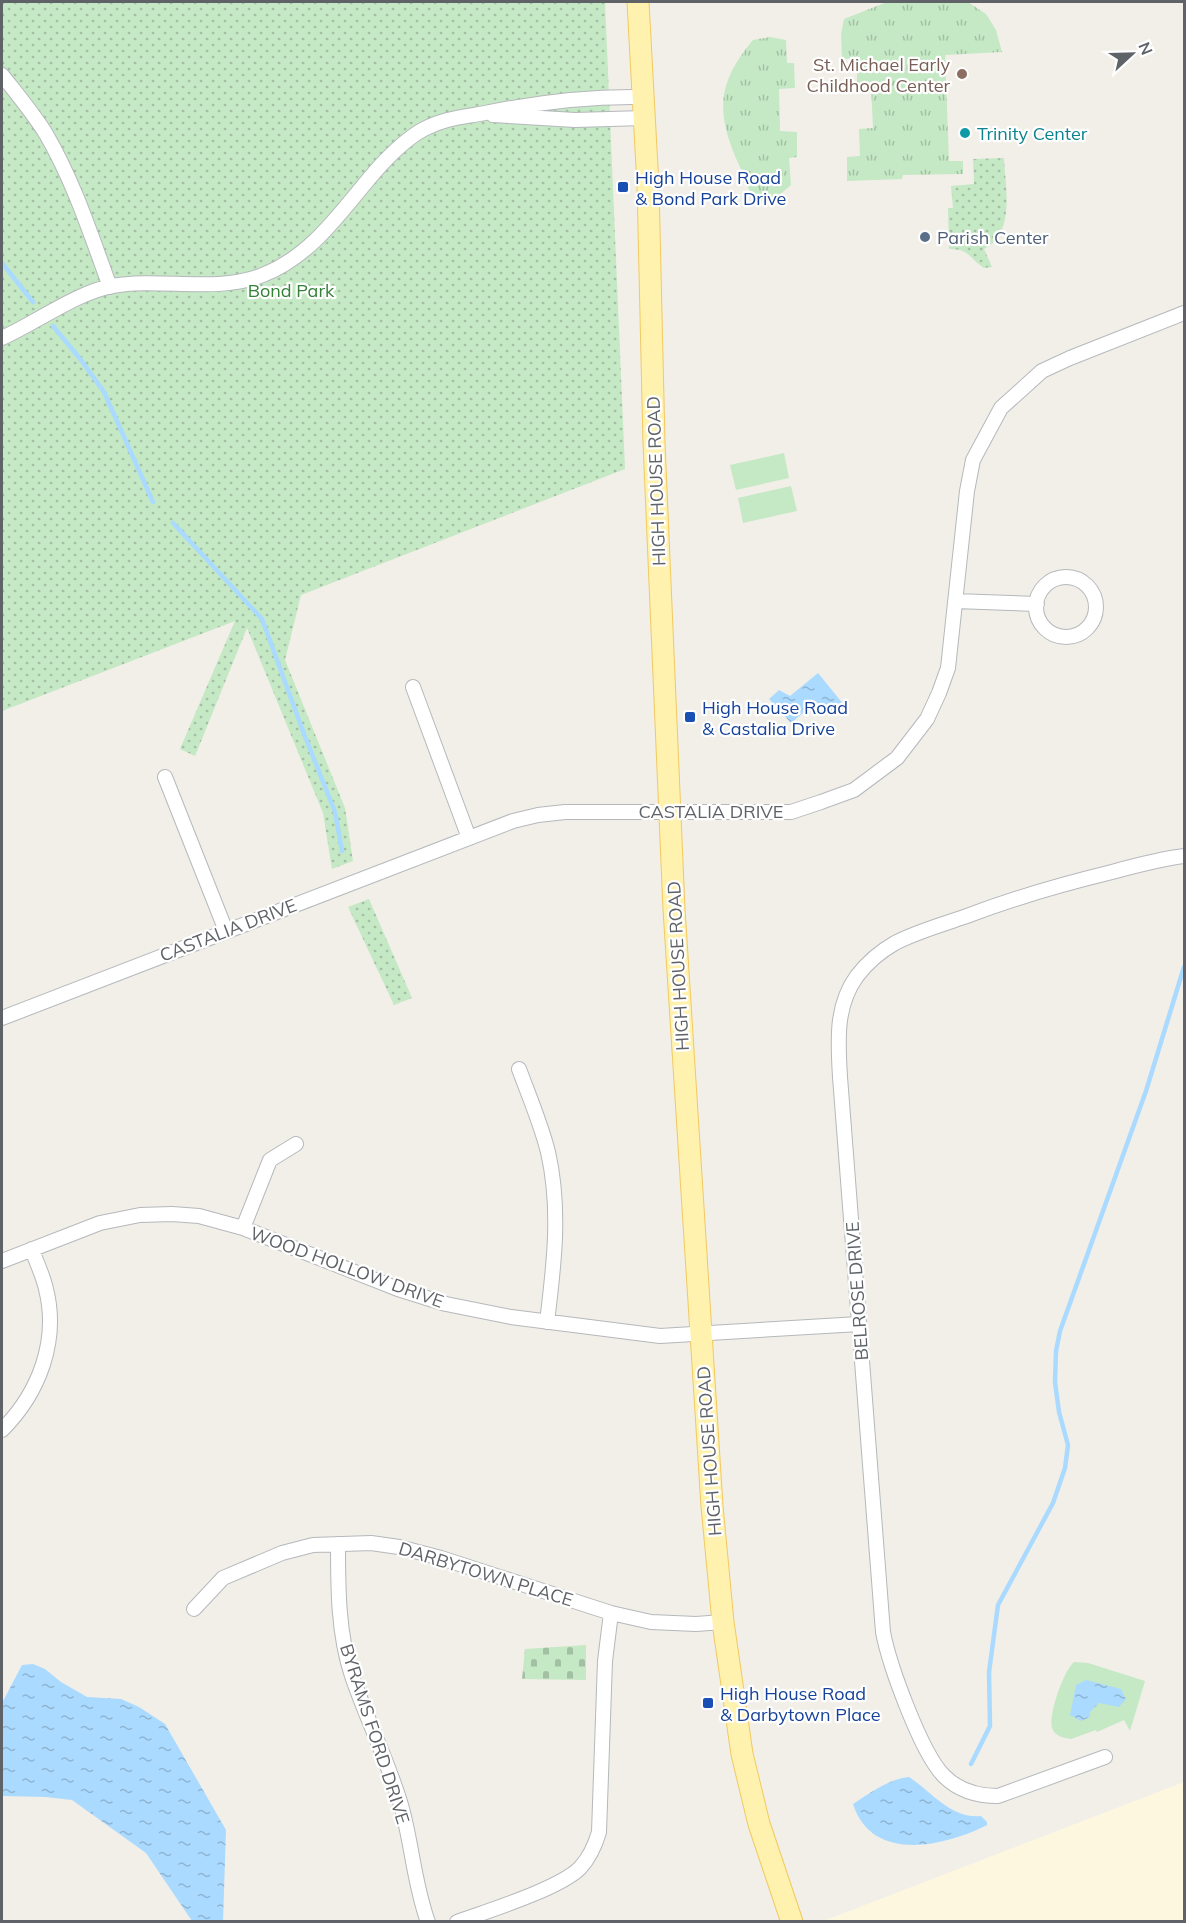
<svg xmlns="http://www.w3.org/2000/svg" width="1186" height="1923" viewBox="0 0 1186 1923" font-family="Mulish,sans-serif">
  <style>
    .commercial { fill: #fef7e0 }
    .grass { fill: url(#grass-tufts) }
    .cemetery { fill: url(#cemetery-stones) }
    .park { fill: url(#park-dots) }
    .pitch { fill: #c5e8c5 }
    .water { fill: url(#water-ripples) }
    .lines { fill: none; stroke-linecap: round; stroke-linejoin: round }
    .stream { stroke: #aadaff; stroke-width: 4.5 }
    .street-casing { stroke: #b5b8bc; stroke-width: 16 }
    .primary-casing { stroke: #f2c960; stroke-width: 23 }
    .street { stroke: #fff; stroke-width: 14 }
    .primary { stroke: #fff2af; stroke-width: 21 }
    .education-dot { fill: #8d6e63; stroke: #fff; stroke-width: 2 }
    .culture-dot { fill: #0f9aa8; stroke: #fff; stroke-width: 2 }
    .transit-dot { fill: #1a4fb4; stroke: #fff; stroke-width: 2 }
    .service-dot { fill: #5c6f8a; stroke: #fff; stroke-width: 2 }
    .labels { text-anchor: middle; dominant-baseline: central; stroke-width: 4.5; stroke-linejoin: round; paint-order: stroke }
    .education-label { font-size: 18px; fill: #785e54; stroke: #fff; text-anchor: end }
    .culture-label { font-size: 18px; fill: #0d838f; stroke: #fff; text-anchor: start }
    .transit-label { font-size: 18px; fill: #164399; stroke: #fff; text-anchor: start }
    .service-label { font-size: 18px; fill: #4e5e75; stroke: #fff; text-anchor: start }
    .park-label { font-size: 18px; fill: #348238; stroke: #fff }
    .street-label { font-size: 18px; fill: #5f6368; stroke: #fff }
  </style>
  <defs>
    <pattern id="grass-tufts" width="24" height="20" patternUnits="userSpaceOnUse" patternTransform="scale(1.5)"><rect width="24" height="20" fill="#c5e8c5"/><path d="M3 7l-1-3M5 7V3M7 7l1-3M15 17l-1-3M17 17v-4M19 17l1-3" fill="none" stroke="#a3c0a4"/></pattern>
    <pattern id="cemetery-stones" width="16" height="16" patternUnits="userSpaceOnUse" patternTransform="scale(1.5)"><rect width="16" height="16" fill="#c5e8c5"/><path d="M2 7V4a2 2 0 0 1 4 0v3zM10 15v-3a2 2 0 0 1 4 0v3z" fill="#a3c0a4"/></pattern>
    <pattern id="park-dots" width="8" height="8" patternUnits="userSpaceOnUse" patternTransform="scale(1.5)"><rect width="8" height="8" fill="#c5e8c5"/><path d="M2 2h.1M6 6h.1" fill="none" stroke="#a3c0a4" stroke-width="1.8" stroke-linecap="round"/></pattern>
    <pattern id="water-ripples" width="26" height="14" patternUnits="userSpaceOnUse" patternTransform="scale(1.5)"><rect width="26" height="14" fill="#aadaff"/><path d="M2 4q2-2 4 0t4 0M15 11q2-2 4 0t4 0" fill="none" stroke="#8eb4d2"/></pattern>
  </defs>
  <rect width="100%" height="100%" fill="#f1efe8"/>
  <path class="commercial" d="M 1184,1782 L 1184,1921 L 826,1922 L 826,1920 Z"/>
  <path class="grass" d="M 887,2 L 968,2 L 986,14 L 996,30 L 1002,52 L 945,55 L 949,161 L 963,161 L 963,174 L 903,175 L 902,179 L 847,181 L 847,157 L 860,156 L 859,129 L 873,128 L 871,84 L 857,84 L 857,58 L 842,59 L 841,34 L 844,19 Z
    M 770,37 L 786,40 L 787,63 L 794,63 L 795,88 L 779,89 L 780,131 L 797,132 L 797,157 L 789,158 L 791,185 L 771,202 L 758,202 C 747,192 746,179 739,165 C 716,114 716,84 753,40 Z"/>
  <path class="cemetery" d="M 586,1645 L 586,1680 L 522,1679 L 525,1649 Z"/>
  <path class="park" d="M 2,2 L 605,2 L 625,469 L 301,595 L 285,660 L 345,808 L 353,861 L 332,869 L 323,813 L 247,628 L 195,756 L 180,749 L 235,621 L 2,711 Z
    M 1004,158 C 1005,186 1016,233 984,249 L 992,267 L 984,268 C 969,258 970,249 949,249 L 948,208 L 953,208 L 951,186 L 974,184 L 973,159 Z
    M 369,899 L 412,998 L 394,1005 L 348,907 Z"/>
  <path class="pitch" d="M 784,453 L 789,478 L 736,490 L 730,465 Z
    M 791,486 L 797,511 L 743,523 L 738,498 Z
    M 1074,1662 L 1088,1663 L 1145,1681 L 1130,1731 L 1124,1720 L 1097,1732 L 1096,1730 L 1071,1739 C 1063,1738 1055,1736 1052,1728 C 1048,1715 1064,1670 1074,1662 Z"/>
  <path class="water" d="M 818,673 L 844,705 L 834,714 L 816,702 L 791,723 L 769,699 L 779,690 L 790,696 Z
    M 33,1664 L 45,1669 L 61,1682 L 87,1697 L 121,1699 L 139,1707 L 165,1724 L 226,1830 L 223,1921 L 192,1921 L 146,1853 L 72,1800 L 46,1797 L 2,1796 L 2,1703 L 22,1665 Z
    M 1086,1680 L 1121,1689 L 1126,1699 L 1119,1707 L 1099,1703 L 1090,1712 L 1090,1717 L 1081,1721 L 1070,1715 L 1076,1685 Z
    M 909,1777 C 932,1792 951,1819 981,1816 L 987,1822 L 987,1825 C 946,1846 872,1864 853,1804 C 870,1793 889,1779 909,1777 Z"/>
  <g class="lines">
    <path class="stream" d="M 2,263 L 33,302
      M 53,326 L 81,360 L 104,392 L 153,502
      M 173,523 L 262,619 L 304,734 L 335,812 L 342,851
      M 971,1764 L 990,1726 L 989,1672 L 998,1605 L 1053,1503 L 1065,1468 L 1068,1445 L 1059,1412 L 1055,1382 L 1056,1351 L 1060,1331 L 1146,1091 L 1184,967"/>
    <defs>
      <path id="street" d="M 2,75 C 17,94 33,113 46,134 C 74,182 91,235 110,287
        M 493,115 L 575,120 L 644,118
        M 2,338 C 35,323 78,292 112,286 C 161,277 219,294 265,274 C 315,254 345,205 380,166 C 393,152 407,138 424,129 C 444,118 464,117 485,113 C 538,102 589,96 643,97
        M1036 607a30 30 0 1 1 60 0a30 30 0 1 1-60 0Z
        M 955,601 L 1037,604
        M 413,687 L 469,838
        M 165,777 L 226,931
        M 2,1018 L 513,821 L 538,815 L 565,812 L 791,812 L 821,802 L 854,790 L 897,758 L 927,719 L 939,693 L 948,668 L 967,491 L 973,460 L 1001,408 L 1042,371 L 1070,358 L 1184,313
        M 519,1069 C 529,1096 541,1124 548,1152 C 561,1209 554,1265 547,1322
        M 243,1228 L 270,1160 L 296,1144
        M 2,1261 L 100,1223 L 140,1215 L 172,1214 L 199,1216 L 243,1228 L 398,1289 L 446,1304 L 511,1317 L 660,1336 L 859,1324
        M 2,1430 C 39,1393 59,1341 46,1289 C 43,1275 36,1262 32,1249
        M 338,1544 C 338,1588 338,1634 352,1676 C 367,1720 388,1761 401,1805 C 412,1843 414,1884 428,1922
        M 194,1609 L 223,1578 L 282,1553 L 313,1545 L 371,1543 L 399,1547 L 441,1558 L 611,1613 L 651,1622 L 696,1624 L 723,1622
        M 1105,1757 L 998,1796 C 978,1796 959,1791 944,1776 C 921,1753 889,1664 883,1632 L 840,1077 C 838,1042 835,1006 857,976 C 867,963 881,951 895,943 C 916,932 941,925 964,917 C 1011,899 1059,885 1108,873 C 1134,866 1159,859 1184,856
        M 457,1922 C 487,1911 559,1889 580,1868 C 590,1857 595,1846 599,1832 L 605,1661 L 611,1613"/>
      <path id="primary" d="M 638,2 L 648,186 L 654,443 L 674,909 L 712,1506 L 723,1622 L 742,1754 L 759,1824 L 792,1922"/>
    </defs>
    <use href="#street" class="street-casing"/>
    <use href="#primary" class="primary-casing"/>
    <use href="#street" class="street"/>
    <use href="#primary" class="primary"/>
  </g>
  <circle class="education-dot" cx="962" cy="74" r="6"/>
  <circle class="culture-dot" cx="965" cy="133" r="6"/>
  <g class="transit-dot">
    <rect x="617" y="181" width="12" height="12" rx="3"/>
    <rect x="684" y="711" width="12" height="12" rx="3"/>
    <rect x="702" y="1697" width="12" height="12" rx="3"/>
  </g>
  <circle class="service-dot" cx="925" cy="237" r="6"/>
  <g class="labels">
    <g class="education-label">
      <text x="950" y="64">St. Michael Early<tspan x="950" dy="21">Childhood Center</tspan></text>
    </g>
    <g class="culture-label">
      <text x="977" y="133">Trinity Center</text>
    </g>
    <g class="transit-label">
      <text x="635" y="177">High House Road<tspan x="635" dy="21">&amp; Bond Park Drive</tspan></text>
      <text x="702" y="707">High House Road<tspan x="702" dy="21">&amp; Castalia Drive</tspan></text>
      <text x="720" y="1693">High House Road<tspan x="720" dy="21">&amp; Darbytown Place</tspan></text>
    </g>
    <g class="service-label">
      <text x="937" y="237">Parish Center</text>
    </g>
    <g class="park-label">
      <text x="291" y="290">Bond Park</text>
    </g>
    <g class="street-label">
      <text transform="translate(656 481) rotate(-92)">HIGH HOUSE ROAD</text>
      <text x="711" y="811">CASTALIA DRIVE</text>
      <text transform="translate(228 930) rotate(-21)">CASTALIA DRIVE</text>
      <text transform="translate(678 966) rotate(-93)">HIGH HOUSE ROAD</text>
      <text transform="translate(347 1267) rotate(20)">WOOD HOLLOW DRIVE</text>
      <text transform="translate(857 1291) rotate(-94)">BELROSE DRIVE</text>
      <text transform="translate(709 1451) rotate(-94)">HIGH HOUSE ROAD</text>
      <text transform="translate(486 1574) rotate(17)">DARBYTOWN PLACE</text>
      <text transform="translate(375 1734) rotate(72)">BYRAMS FORD DRIVE</text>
    </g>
  </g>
  <rect width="1186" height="1923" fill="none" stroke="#5f6368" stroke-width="6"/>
  <g transform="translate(1132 54) rotate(68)" stroke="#ffffff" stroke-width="4.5" paint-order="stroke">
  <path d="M0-4.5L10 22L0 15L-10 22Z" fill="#5f6368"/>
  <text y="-9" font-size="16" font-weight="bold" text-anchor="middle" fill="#5f6368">N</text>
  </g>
</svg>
